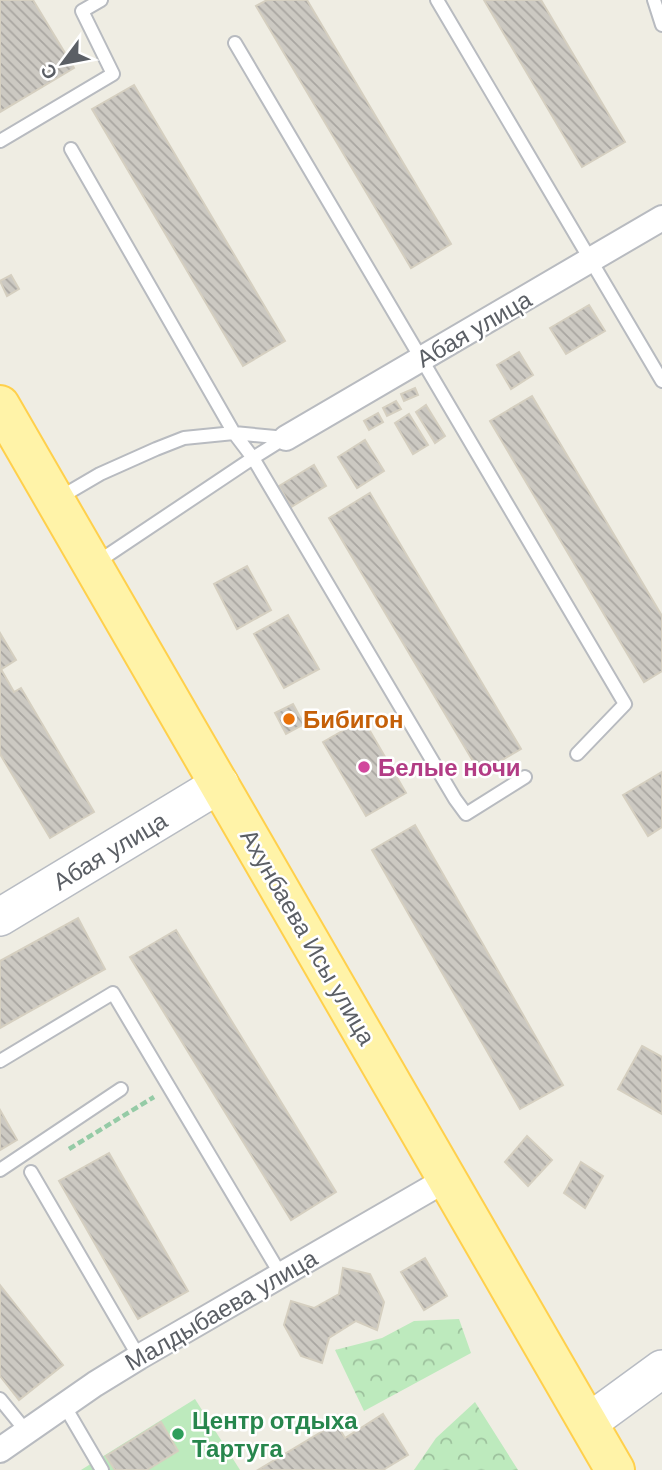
<svg xmlns="http://www.w3.org/2000/svg" width="662" height="1470" viewBox="0 0 662 1470" font-family="'DM Sans',sans-serif">
  <style>
    .forest { fill: url(#forest-crowns) }
    .pitch { fill: #bdeabd }
    .building { fill: url(#building-back-hatch); stroke: #d5cfc0; stroke-width: 2 }
    .lines { fill: none; stroke-linecap: round; stroke-linejoin: round }
    .lane-casing { stroke: #b8bbc0; stroke-width: 16 }
    .street-casing { stroke: #b8bbc0; stroke-width: 28 }
    .secondary-casing { stroke: #b8bcc3; stroke-width: 40 }
    .primary-casing { stroke: #ffd04c; stroke-width: 42 }
    .path { stroke: #95cba6; stroke-width: 4.5; stroke-dasharray: 7 3.5; stroke-linecap: butt }
    .lane { stroke: #fff; stroke-width: 12 }
    .street { stroke: #fff; stroke-width: 24 }
    .secondary { stroke: #fff; stroke-width: 37 }
    .primary { stroke: #fff3a8; stroke-width: 38 }
    .food-dot { fill: #e8710a; stroke: #fff; stroke-width: 2.5 }
    .hotel-dot { fill: #d1479c; stroke: #fff; stroke-width: 2.5 }
    .leisure-dot { fill: #2e9e5b; stroke: #fff; stroke-width: 2.5 }
    .labels { text-anchor: middle; dominant-baseline: central; stroke-width: 5; stroke-linejoin: round; paint-order: stroke }
    .street-label { font-size: 24px; fill: #5b5f65; stroke: #fff }
    .food-label { font-size: 24px; font-weight: bold; fill: #c56008; stroke: #fff; text-anchor: start }
    .hotel-label { font-size: 24px; font-weight: bold; fill: #b23c85; stroke: #fff; text-anchor: start }
    .leisure-label { font-size: 24px; font-weight: bold; fill: #27864d; stroke: #fff; text-anchor: start }
  </style>
  <defs>
    <pattern id="forest-crowns" width="20" height="18" patternUnits="userSpaceOnUse" patternTransform="scale(1.75)"><rect width="20" height="18" fill="#bdeabd"/><path d="M2 6a3 3 0 1 1 6 0M12 15a3 3 0 1 1 6 0" fill="none" stroke="#9dc19d"/></pattern>
    <pattern id="building-back-hatch" width="6" height="6" patternUnits="userSpaceOnUse" patternTransform="scale(1.75)"><rect width="6" height="6" fill="#ccc9c2"/><path d="M-1 5l2 2M0 0l6 6M5-1l2 2" fill="none" stroke="#a9a6a1"/></pattern>
  </defs>
  <rect width="100%" height="100%" fill="#efede3"/>
  <path class="forest" d="M 459,1319 L 471,1353 L 364,1411 L 335,1350 L 382,1338 L 414,1321 Z
    M 475,1402 L 518,1470 L 414,1470 L 436,1438 Z"/>
  <path class="pitch" d="M 195,1399 L 240,1470 L 81,1470 Z"/>
  <path class="building" d="M 0,0 L 33,0 L 74,68 L 0,112 Z
    M 267,0 L 307,0 L 451,244 L 411,268 L 256,6 Z
    M 484,0 L 541,0 L 625,142 L 582,167 Z
    M 134,85 L 285,341 L 243,366 L 92,109 Z
    M 11,275 L 19,289 L 7,296 L 0,281 Z
    M 589,305 L 605,331 L 566,354 L 550,328 Z
    M 519,352 L 533,375 L 511,389 L 497,365 Z
    M 415,388 L 418,395 L 404,401 L 401,394 Z
    M 532,396 L 662,616 L 662,671 L 644,682 L 490,421 Z
    M 396,401 L 401,409 L 387,416 L 383,408 Z
    M 426,405 L 445,436 L 435,443 L 416,412 Z
    M 378,413 L 383,422 L 369,430 L 364,421 Z
    M 409,414 L 428,445 L 413,454 L 395,423 Z
    M 365,440 L 384,471 L 357,488 L 338,457 Z
    M 314,465 L 326,486 L 291,507 L 279,486 Z
    M 370,493 L 521,749 L 480,773 L 329,518 Z
    M 247,566 L 271,610 L 237,629 L 214,584 Z
    M 288,615 L 319,669 L 284,688 L 254,634 Z
    M 0,633 L 16,660 L 0,670 Z
    M 2,671 L 14,692 L 21,688 L 94,812 L 50,838 L 0,754 L 0,672 Z
    M 293,704 L 304,724 L 286,734 L 275,713 Z
    M 363,719 L 406,793 L 366,816 L 323,742 Z
    M 662,772 L 662,827 L 648,836 L 623,795 Z
    M 415,825 L 563,1085 L 520,1109 L 372,850 Z
    M 78,918 L 105,969 L 0,1028 L 0,961 Z
    M 176,930 L 336,1192 L 291,1220 L 130,957 Z
    M 642,1046 L 662,1057 L 662,1114 L 618,1089 Z
    M 0,1110 L 17,1140 L 0,1150 Z
    M 527,1136 L 552,1160 L 528,1186 L 505,1162 Z
    M 109,1153 L 188,1291 L 138,1319 L 59,1181 Z
    M 581,1162 L 603,1176 L 585,1208 L 564,1193 Z
    M 425,1258 L 447,1296 L 424,1310 L 401,1272 Z
    M 343,1268 L 370,1274 L 384,1302 L 377,1330 L 356,1321 L 329,1338 L 322,1363 L 301,1356 L 284,1325 L 291,1301 L 314,1308 L 339,1294 Z
    M 0,1285 L 63,1365 L 19,1400 L 0,1376 Z
    M 383,1414 L 408,1455 L 383,1470 L 258,1470 L 336,1423 L 345,1438 Z
    M 161,1422 L 178,1451 L 147,1470 L 115,1470 L 106,1456 Z"/>
  <g class="lines">
    <defs>
      <path id="lane" d="M 437,0 L 662,381
        M 654,0 L 662,25
        M 235,43 L 625,704 L 577,754
        M 0,141 L 113,74 L 82,11 L 101,0
        M 71,149 L 234,433 L 253,458 L 455,799 L 466,814 L 525,777
        M 59,498 L 100,474 L 156,449 L 184,438 L 234,433 L 286,438
        M 96,563 L 253,458 L 285,438
        M 0,1061 L 113,993 L 281,1275
        M 0,1170 L 121,1089
        M 31,1172 L 139,1357
        M 0,1399 L 26,1431
        M 64,1405 L 102,1470"/>
      <path id="street" d="M 286,438 L 662,218
        M 0,1450 L 95,1384 L 139,1357 L 447,1179"/>
      <path id="secondary" d="M 0,917 L 220,784
        M 588,1423 L 662,1369"/>
      <path id="primary" d="M 0,405 L 615,1470"/>
    </defs>
    <use href="#lane" class="lane-casing"/>
    <use href="#street" class="street-casing"/>
    <use href="#secondary" class="secondary-casing"/>
    <use href="#primary" class="primary-casing"/>
    <path class="path" d="M 69,1149 L 154,1097"/>
    <use href="#lane" class="lane"/>
    <use href="#street" class="street"/>
    <use href="#secondary" class="secondary"/>
    <use href="#primary" class="primary"/>
  </g>
  <circle class="food-dot" cx="289" cy="719" r="7"/>
  <circle class="hotel-dot" cx="364" cy="767" r="7"/>
  <circle class="leisure-dot" cx="178" cy="1434" r="7"/>
  <g class="labels">
    <g class="street-label">
      <text transform="translate(474 329) rotate(-30)">Абая улица</text>
      <text transform="translate(110 851) rotate(-31)">Абая улица</text>
      <text transform="translate(308 937) rotate(60)">Ахунбаева Исы улица</text>
      <text transform="translate(221 1310) rotate(-30)">Малдыбаева улица</text>
    </g>
    <g class="food-label">
      <text x="303" y="719">Бибигон</text>
    </g>
    <g class="hotel-label">
      <text x="378" y="767">Белые ночи</text>
    </g>
    <g class="leisure-label">
      <text x="192" y="1420">Центр отдыха<tspan x="192" dy="28">Тартуга</tspan></text>
    </g>
  </g>
  <g transform="translate(63 63) rotate(238)" stroke="#ffffff" stroke-width="5" paint-order="stroke">
  <path d="M0-5L12 26L0 18L-12 26Z" fill="#5b5f65"/>
  <text y="-10" font-size="19" font-weight="bold" text-anchor="middle" fill="#5b5f65">С</text>
  </g>
</svg>
